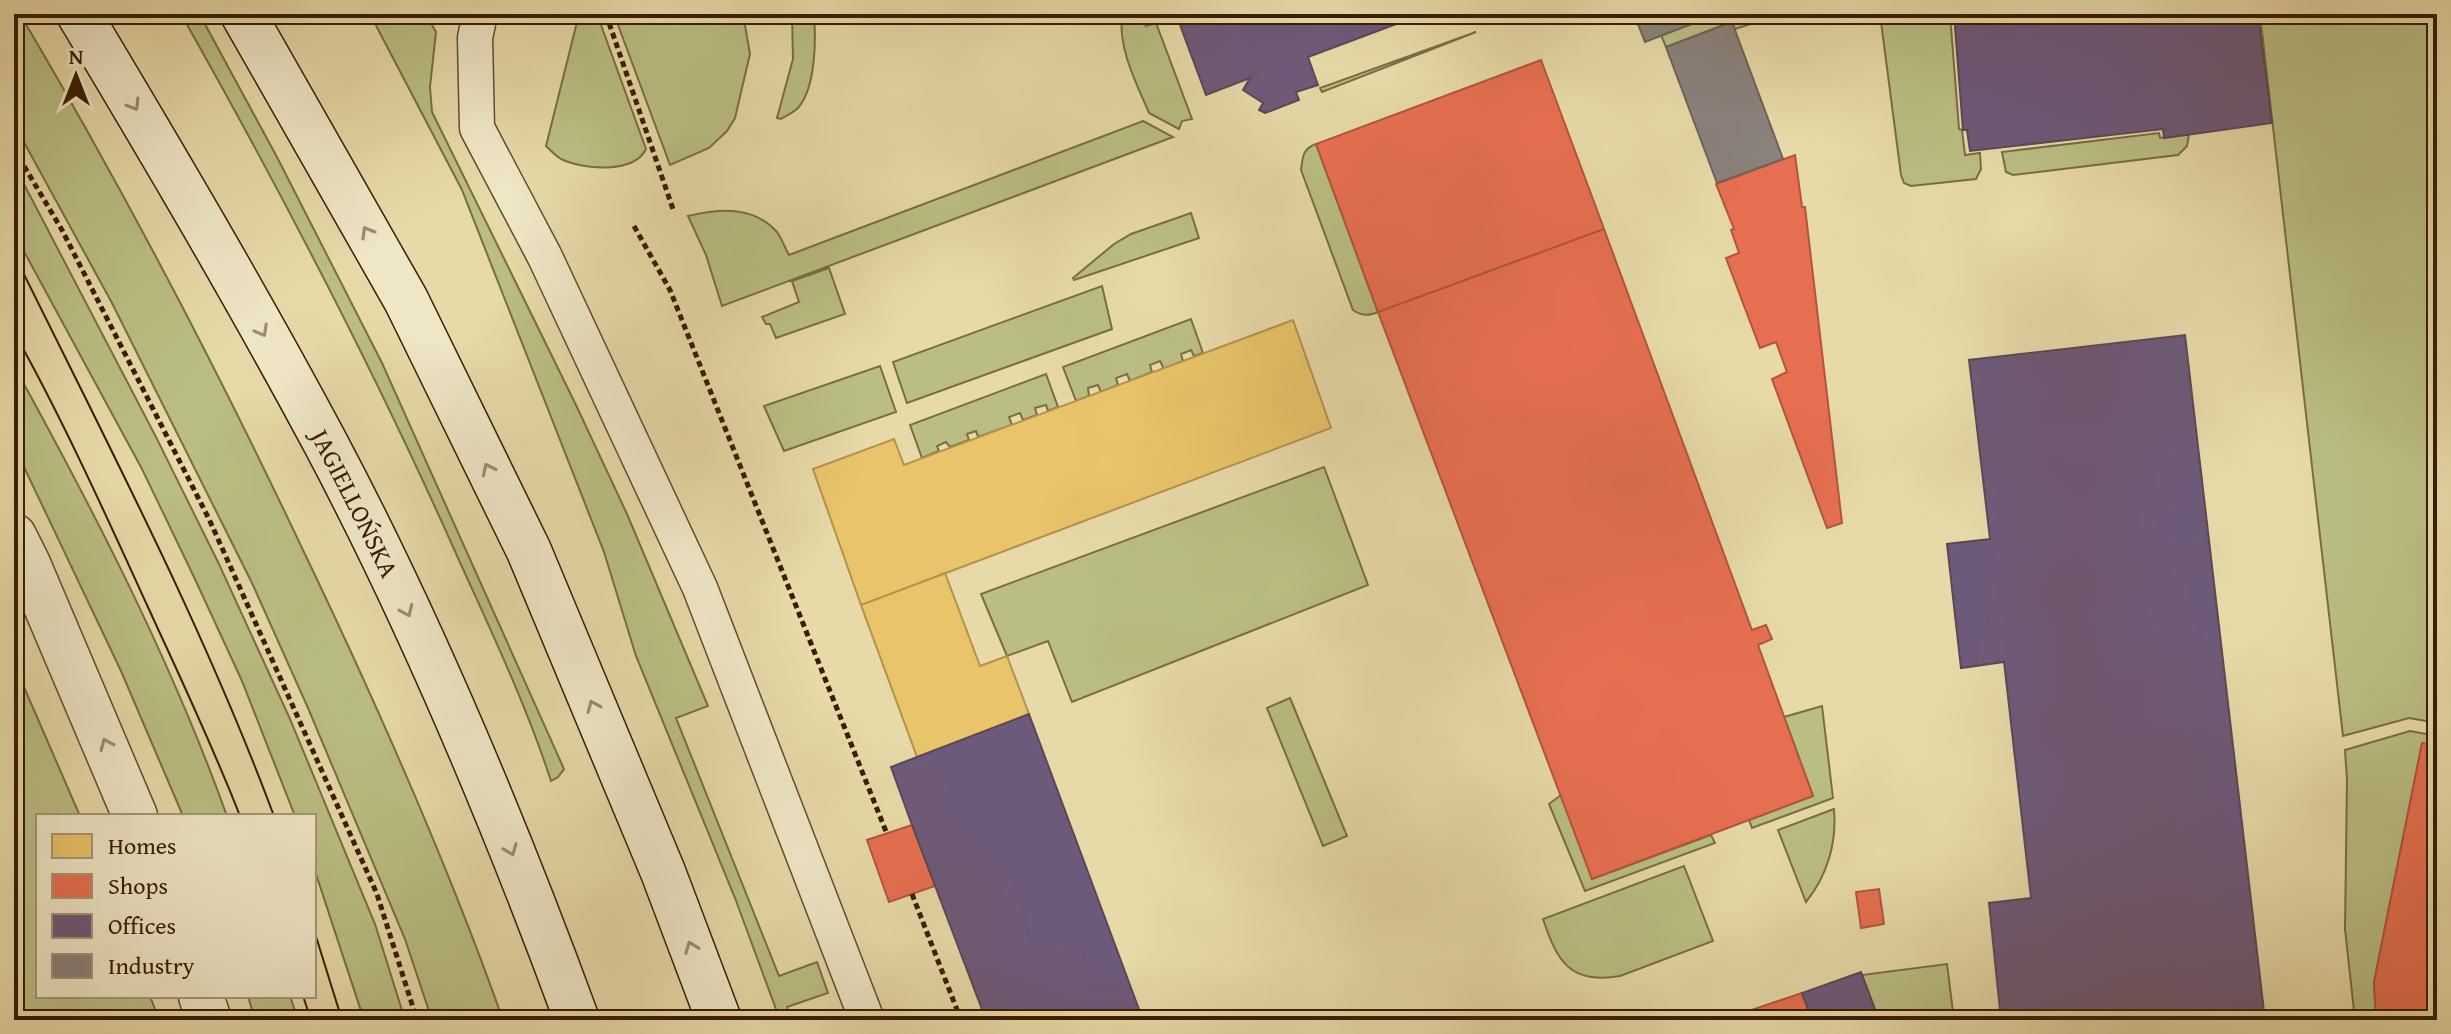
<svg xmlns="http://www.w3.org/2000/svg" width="2451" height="1034" viewBox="0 0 2451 1034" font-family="'Gentium Book Plus',serif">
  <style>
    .green { fill: #babe84; stroke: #796e42; stroke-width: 2 }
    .homes { fill: #e9c46a; stroke: #b4924a; stroke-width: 2 }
    .shops { fill: #e76f51; stroke: #b25639; stroke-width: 2 }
    .offices { fill: #6d597a; stroke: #5d4756; stroke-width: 2 }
    .industry { fill: #8a817c; stroke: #716357; stroke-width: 2 }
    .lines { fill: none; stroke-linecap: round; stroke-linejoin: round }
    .lane-casing { stroke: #644c2b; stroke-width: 37 }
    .street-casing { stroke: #644c2b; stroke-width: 47 }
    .secondary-casing { stroke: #381d01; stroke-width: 47 }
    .path { stroke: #381d01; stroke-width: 5; stroke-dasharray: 6 4; stroke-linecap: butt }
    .lane { stroke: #efe6c6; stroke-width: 34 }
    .street { stroke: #efe6c6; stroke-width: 44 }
    .secondary { stroke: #efe6c6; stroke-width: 44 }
    .tram { stroke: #381d01; stroke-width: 2 }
    .oneway { stroke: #9d8c6d }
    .labels { text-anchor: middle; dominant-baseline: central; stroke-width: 8; stroke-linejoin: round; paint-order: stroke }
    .street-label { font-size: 26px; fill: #381d01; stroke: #efe6c6 }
  </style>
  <rect width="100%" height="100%" fill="#e7d9a8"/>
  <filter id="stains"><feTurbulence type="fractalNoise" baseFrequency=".0025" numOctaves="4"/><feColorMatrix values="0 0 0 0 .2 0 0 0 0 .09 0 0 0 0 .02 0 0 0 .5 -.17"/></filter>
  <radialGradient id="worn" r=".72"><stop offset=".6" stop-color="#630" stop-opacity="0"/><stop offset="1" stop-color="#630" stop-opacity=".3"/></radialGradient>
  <path class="green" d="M 14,14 L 20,14 C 122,187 216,366 302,548 C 376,702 446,859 503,1020 L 432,1020 L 405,939 L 308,708 L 252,583 L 112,303 L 14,124 Z
    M 181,14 L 199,14 L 206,26 L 278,159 L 382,363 L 564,769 L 558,777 L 551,781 C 526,704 491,631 458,558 C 375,371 281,191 181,14 Z
    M 370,14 L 426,14 L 436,32 L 430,87 L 432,112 L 576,405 L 627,514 L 708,706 L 676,718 L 779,976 L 817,962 L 828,993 L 787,1007 L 791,1020 L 780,1020 L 735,898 L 636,656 L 604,552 L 462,190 Z
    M 579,14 L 597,14 L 646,149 C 634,174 583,170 561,159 C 556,156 550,150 546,146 Z
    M 614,14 L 743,14 L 750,54 L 735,118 L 727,131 L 709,148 L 670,165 Z
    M 792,14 L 814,14 C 816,40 816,87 798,108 C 794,112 786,116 781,119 L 777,118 L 793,59 Z
    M 1122,14 L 1142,14 L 1146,26 L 1156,23 L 1192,119 L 1182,121 L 1179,129 L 1149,113 C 1136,82 1118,49 1122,14 Z
    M 1718,14 L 1782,14 L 1735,29 L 1731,22 L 1666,47 L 1661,35 Z
    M 1885,14 L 1950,14 L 1959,129 L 1962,130 L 1965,155 L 1980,153 L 1981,169 L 1976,179 L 1911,186 L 1904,183 L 1901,175 L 1881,22 Z
    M 2260,14 L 2437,14 L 2437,723 L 2409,718 L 2343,736 Z
    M 1476,32 L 1322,92 L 1320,88 Z
    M 1143,121 L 1173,137 L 722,306 L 706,255 L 688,216 C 719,209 753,205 777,232 C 782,239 785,248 789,255 Z
    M 2159,133 L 2160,138 L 2189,134 L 2187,146 L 2178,155 L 2013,175 L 2006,172 L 2002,152 Z
    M 1316,144 L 1378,312 C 1368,316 1362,316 1353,310 L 1301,170 C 1303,157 1302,149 1316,144 Z
    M 14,165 L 156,437 L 218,562 L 290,719 L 375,924 L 405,1020 L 364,1020 L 314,868 L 314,816 L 295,816 L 242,681 L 194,577 L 142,469 L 14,233 Z
    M 1191,213 L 1199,238 L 1074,280 L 1073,278 L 1114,244 L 1131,234 Z
    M 829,268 L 845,314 L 776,338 L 770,324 L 766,324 L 762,317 L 799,302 L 792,281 Z
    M 1102,286 L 1112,329 L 907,403 L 893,362 Z
    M 1191,319 L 1203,353 L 1194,356 L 1191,350 L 1181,354 L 1183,361 L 1164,369 L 1160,361 L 1150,365 L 1152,372 L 1130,381 L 1127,374 L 1116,378 L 1118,385 L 1101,392 L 1098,385 L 1088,388 L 1089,396 L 1076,401 L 1063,367 Z
    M 14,366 C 94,511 171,660 227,816 L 183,816 L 121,671 L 14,446 Z
    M 880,366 L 896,412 L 784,451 L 764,406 Z
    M 1046,374 L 1058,407 L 1048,411 L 1046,405 L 1035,408 L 1037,415 L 1023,420 L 1020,413 L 1009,417 L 1012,425 L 978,437 L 976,431 L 967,434 L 969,440 L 950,447 L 946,442 L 937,446 L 939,451 L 922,458 L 910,425 Z
    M 1324,467 L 1368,585 L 1072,702 L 1048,641 L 1007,656 L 981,594 Z
    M 14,664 L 80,816 L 38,816 L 38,996 L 150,996 L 159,1020 L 14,1020 Z
    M 1290,698 L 1347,836 L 1323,846 L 1267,708 Z
    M 1822,706 L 1833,798 L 1752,828 L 1749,820 L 1813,796 L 1784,717 Z
    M 2410,731 L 2437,736 L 2437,746 L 2422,744 L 2374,982 L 2376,1020 L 2355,1020 L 2345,929 L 2347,780 L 2345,750 Z
    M 1561,795 L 1592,879 L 1711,835 L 1715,843 L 1585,891 L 1549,804 Z
    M 1834,809 C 1837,843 1827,876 1806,902 L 1778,830 Z
    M 1684,866 L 1713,941 L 1620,976 C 1570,985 1557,961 1543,919 Z
    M 1947,964 L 1954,1020 L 1879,1020 L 1862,975 Z
    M 248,996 L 290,996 L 298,1020 L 255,1020 Z"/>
  <path class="homes" d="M 1293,320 L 1331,428 L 861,605 L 813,469 L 894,439 L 904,465 Z
    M 945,573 L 980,666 L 1007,656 L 1029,714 L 917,757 L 861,605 Z"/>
  <path class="shops" d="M 1541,60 L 1604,229 L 1378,312 L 1316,144 Z
    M 1795,155 L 1802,207 L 1805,207 L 1842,523 L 1827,528 L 1772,379 L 1787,372 L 1776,342 L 1760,348 L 1726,258 L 1739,253 L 1731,230 L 1734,229 L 1716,184 Z
    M 1604,229 L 1752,630 L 1766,625 L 1772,639 L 1758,645 L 1813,796 L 1592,879 L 1378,312 Z
    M 2422,743 L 2437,746 L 2437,1020 L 2376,1020 L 2374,982 Z
    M 912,825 L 935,886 L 889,902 L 867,840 Z
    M 1879,889 L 1884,924 L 1861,928 L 1856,892 Z
    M 1802,993 L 1812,1020 L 1722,1020 Z"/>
  <path class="offices" d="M 1176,14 L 1423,14 L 1308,57 L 1318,85 L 1296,92 L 1299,100 L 1265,113 L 1259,110 L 1263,103 L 1243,90 L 1250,78 L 1206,95 Z
    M 1954,14 L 2258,14 L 2272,123 L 2164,138 L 2163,129 L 1970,151 L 1967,130 L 1963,130 Z
    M 2185,335 L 2265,1020 L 2001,1020 L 1989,903 L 2031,898 L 2004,662 L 1961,668 L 1947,544 L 1990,539 L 1969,360 Z
    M 1029,714 L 1143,1020 L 986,1020 L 912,825 L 891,767 Z
    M 1861,972 L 1879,1020 L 1812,1020 L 1802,993 Z"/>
  <path class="industry" d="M 1634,14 L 1718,14 L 1645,42 Z
    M 1732,22 L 1783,159 L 1717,183 L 1666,47 Z"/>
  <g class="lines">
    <defs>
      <path id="lane" d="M 480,14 L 475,38 L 477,128 L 545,257 L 700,588 L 867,1020"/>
      <path id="street" d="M 14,536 L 28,564 L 135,816
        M 201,996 L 209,1020"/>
      <g id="secondary">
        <path id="s1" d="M 79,14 C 164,156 248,298 326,444 C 424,629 505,824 577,1020"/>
        <path d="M 243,14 L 406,300 L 529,551 L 663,872 L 719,1020"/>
      </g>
    </defs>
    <use href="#lane" class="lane-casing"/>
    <use href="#street" class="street-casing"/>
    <use href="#secondary" class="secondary-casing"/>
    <path class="path" d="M 606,14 L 674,212
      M 14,149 L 62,230 L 209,519 L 377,894 L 417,1020
      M 634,226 L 670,290 L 887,834
      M 912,894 L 961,1020"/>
    <use href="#lane" class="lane"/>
    <use href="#street" class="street"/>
    <use href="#secondary" class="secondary"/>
    <path class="tram" d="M 14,254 C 105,439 202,623 274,816
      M 14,332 C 63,420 105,513 147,605 C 179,675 212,744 240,816
      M 314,930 L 342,1020
      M 303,996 L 311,1020"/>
  </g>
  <defs><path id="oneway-chevron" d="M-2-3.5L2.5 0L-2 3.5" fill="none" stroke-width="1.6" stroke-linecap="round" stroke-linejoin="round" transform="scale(2)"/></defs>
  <g class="oneway">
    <use href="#oneway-chevron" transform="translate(134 105) rotate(59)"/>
    <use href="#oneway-chevron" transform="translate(367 232) rotate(-120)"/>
    <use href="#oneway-chevron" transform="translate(262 331) rotate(61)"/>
    <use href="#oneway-chevron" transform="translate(488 469) rotate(-116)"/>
    <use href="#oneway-chevron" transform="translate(407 611) rotate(66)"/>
    <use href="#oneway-chevron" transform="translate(593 706) rotate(-113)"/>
    <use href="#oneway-chevron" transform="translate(106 744) rotate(-113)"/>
    <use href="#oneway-chevron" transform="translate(511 850) rotate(68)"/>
    <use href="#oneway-chevron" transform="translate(691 947) rotate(-111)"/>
  </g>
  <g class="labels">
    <g class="street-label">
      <text stroke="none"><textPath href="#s1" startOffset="562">JAGIELLOŃSKA</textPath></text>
    </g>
  </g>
  <rect width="2451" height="1034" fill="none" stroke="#e7d9a8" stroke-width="48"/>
  <rect x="16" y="16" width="2419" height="1002" fill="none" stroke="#381d01" stroke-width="4"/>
  <rect x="24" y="24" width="2403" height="986" fill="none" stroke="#381d01" stroke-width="2"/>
  <rect x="36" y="814" width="280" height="184" fill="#efe6c6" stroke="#a69677" stroke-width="2"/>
  <rect x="52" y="834" width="40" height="24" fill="#e9c46a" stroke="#a69677" stroke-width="2"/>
  <text x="108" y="854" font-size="24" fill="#381d01">Homes</text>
  <rect x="52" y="874" width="40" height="24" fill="#e76f51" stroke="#a69677" stroke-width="2"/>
  <text x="108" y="894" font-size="24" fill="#381d01">Shops</text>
  <rect x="52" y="914" width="40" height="24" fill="#6d597a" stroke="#a69677" stroke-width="2"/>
  <text x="108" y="934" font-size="24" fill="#381d01">Offices</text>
  <rect x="52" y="954" width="40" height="24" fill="#8a817c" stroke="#a69677" stroke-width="2"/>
  <text x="108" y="974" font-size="24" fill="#381d01">Industry</text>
  <g transform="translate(76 76)" stroke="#efe6c6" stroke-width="6" paint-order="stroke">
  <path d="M0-6L14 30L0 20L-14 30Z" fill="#381d01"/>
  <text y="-12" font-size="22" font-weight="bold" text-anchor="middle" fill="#381d01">N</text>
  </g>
  <rect width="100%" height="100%" filter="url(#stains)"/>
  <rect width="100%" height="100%" fill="url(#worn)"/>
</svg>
